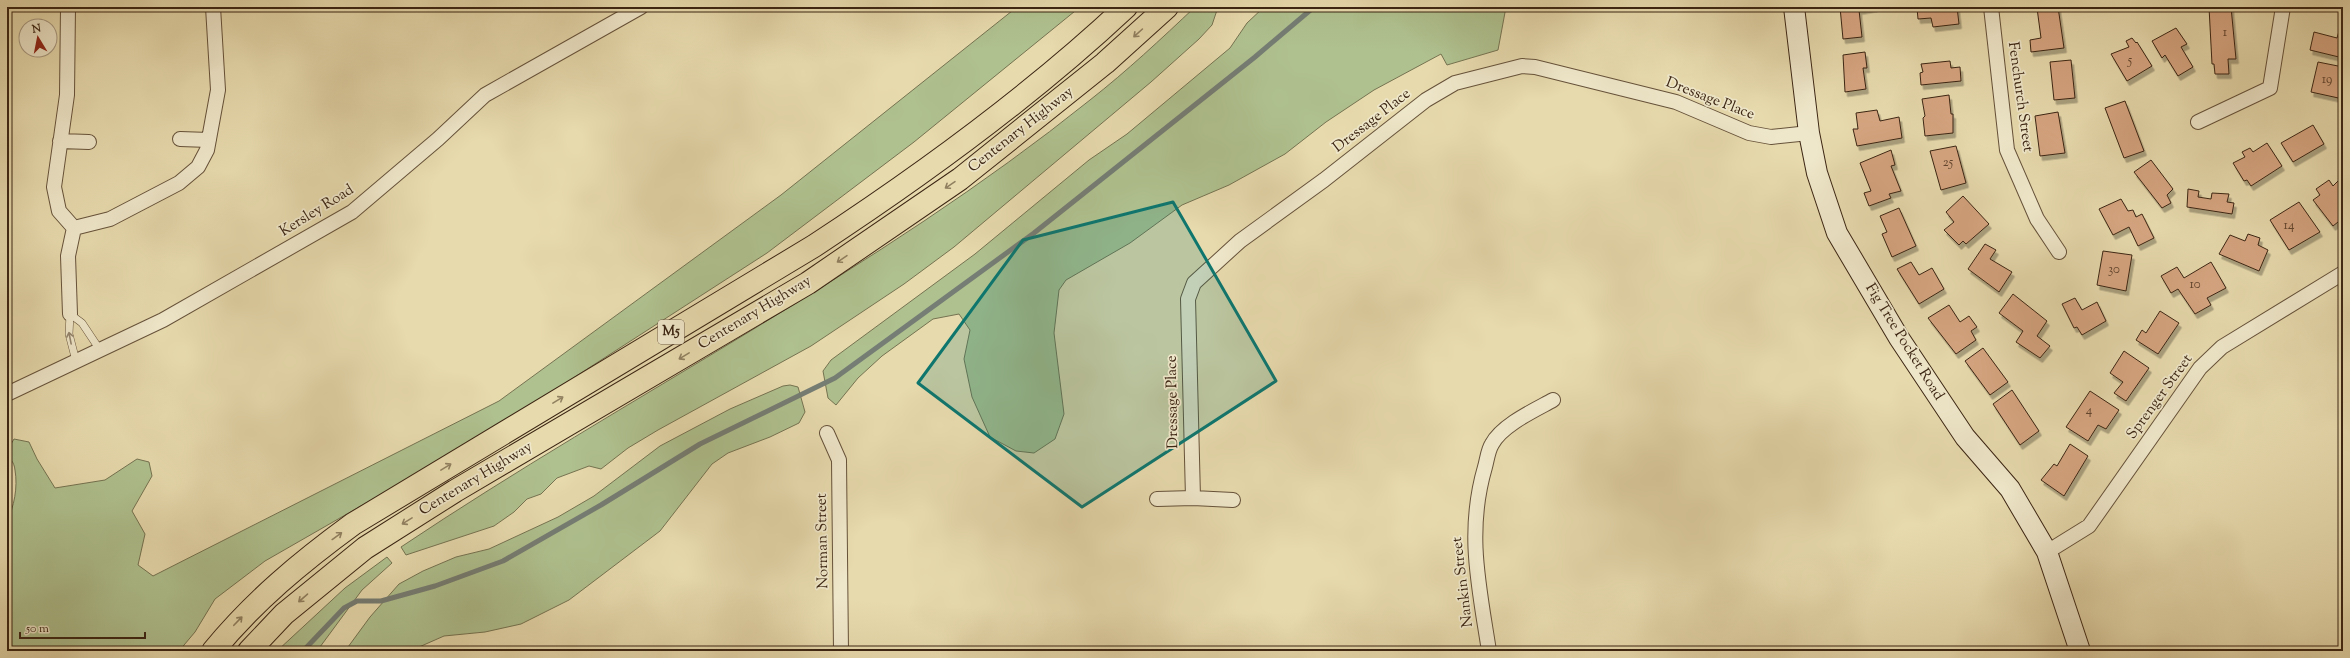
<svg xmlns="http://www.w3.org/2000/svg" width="2350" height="658" viewBox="0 0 2350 658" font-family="'Sorts Mill Goudy',serif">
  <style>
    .green { fill: #afc18f; stroke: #757351 }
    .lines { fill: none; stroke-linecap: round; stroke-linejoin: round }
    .stream { stroke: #757d74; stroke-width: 5 }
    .building { fill: #d6a581; stroke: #3b2513; filter: url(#shadow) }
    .lane-casing { stroke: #66523a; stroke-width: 8 }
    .street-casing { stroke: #66523a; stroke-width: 16 }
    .secondary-casing { stroke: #3b2513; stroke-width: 22 }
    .highway-casing { stroke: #3b2513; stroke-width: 24 }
    .lane { stroke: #efe7ca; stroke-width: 7 }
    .street { stroke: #efe7ca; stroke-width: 14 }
    .secondary { stroke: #efe7ca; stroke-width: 20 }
    .highway { stroke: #e7daad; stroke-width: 22 }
    .oneway { stroke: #918060 }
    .oneway2 { stroke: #95866e }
    .marked { fill: #0f766e; fill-opacity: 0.2; stroke: #0f766e; stroke-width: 3; stroke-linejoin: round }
    .labels { text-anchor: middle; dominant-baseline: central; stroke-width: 3.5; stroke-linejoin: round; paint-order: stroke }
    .number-label { font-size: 13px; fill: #62452e }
    .shield { fill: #efe7ca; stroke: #715f4a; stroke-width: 1 }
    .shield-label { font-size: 14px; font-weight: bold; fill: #3b2513 }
    .street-label { font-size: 15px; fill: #3b2513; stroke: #efe7ca }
  </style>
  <defs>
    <filter id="shadow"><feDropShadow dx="2.5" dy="4.5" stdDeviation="0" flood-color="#0004"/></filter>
  </defs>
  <rect width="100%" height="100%" fill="#e7daad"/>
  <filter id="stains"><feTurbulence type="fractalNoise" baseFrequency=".005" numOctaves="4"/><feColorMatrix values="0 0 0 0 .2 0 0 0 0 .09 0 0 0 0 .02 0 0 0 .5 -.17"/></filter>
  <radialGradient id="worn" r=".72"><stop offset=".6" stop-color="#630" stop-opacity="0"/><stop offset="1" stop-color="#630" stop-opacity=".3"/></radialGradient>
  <path class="green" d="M 1017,7 L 1080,7 L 914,142 L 767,253 L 488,433 L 265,561 L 215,599 L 195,632 L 179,651 L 7,651 L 7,522 C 14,506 18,488 15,470 C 13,453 0,462 14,439 L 29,442 L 37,459 L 55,488 L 105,480 L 137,459 L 149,462 L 152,476 L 132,511 L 145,534 L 138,565 L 153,576 L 499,401 L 781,195 Z
    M 1195,7 L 1218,7 L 1212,25 L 1199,39 L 1151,82 L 954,247 L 904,284 L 811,346 L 658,430 L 628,448 L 601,469 L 589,466 L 557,478 L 541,494 L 527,499 L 514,512 L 494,526 L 406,555 L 401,547 C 628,395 876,272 1090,100 C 1127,71 1161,39 1195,7 Z
    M 1264,7 L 1506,7 L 1498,50 L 1447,65 L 1441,54 L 1374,90 L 1326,122 L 1285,154 L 1229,185 L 1182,205 L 1130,243 L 1066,280 L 1059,290 L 1054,333 L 1064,414 L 1055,439 L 1034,453 L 1016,451 L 990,437 L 972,397 L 964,359 L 970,330 L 959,314 L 933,319 L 882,356 L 858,378 L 836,405 L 828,398 L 823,371 L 831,360 L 975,254 L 1089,160 L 1127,134 L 1230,48 L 1247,23 Z
    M 790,385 L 798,387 L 805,412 L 799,423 L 770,437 L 728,453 L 712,464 L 660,531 L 569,600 L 521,624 L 485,632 L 444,636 L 410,651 L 349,651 L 348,647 L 370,617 L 399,584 L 423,571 L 456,557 L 489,549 L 558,517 L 594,496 L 660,446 L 730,409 L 783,386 Z
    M 387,557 L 392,563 L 362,590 L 317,651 L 277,651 L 345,588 Z"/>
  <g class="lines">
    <path class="stream" d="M 303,651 L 344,608 L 357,601 L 381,601 L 435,586 L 503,561 L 601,505 L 700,444 L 835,378 L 1034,233 L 1255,57 L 1314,7"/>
  </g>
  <path class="building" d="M 1840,7 L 1875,7 L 1859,10 L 1862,37 L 1843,39 Z
    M 1957,7 L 1959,24 L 1933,27 L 1931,18 L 1918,19 L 1917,8 Z
    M 2058,7 L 2064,48 L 2031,52 L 2030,40 L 2041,38 L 2037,8 Z
    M 2209,7 L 2231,7 L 2236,59 L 2228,59 L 2229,74 L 2215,74 L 2214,64 L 2212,64 Z
    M 2342,21 L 2343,58 L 2310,50 L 2314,32 L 2337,38 Z
    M 2176,28 L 2187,44 L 2181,47 L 2193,67 L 2178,76 L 2165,55 L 2162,58 L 2152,41 Z
    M 2132,38 L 2136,43 L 2137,42 L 2152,66 L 2127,81 L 2111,54 L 2129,47 L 2126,41 Z
    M 1865,52 L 1867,68 L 1863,68 L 1866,89 L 1845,92 L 1843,55 Z
    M 2071,60 L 2075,98 L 2054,100 L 2050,62 Z
    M 1950,61 L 1951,68 L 1960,67 L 1961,81 L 1921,85 L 1920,73 L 1923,72 L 1921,64 Z
    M 2318,62 L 2343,67 L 2343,99 L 2311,92 Z
    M 1949,95 L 1951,114 L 1953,114 L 1953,133 L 1925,136 L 1923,118 L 1925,116 L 1922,99 Z
    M 2125,101 L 2144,151 L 2124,158 L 2105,108 Z
    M 1877,110 L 1880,121 L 1899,117 L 1902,138 L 1857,146 L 1853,129 L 1858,129 L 1856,113 Z
    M 2058,112 L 2065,153 L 2040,156 L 2035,116 Z
    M 2313,125 L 2324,144 L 2293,162 L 2281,143 Z
    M 2267,143 L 2282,166 L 2251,186 L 2247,180 L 2244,181 L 2233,163 L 2245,157 L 2242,152 L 2250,148 L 2253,152 Z
    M 1956,146 L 1966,183 L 1941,190 L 1930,151 Z
    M 1891,150 L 1895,165 L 1891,166 L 1901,191 L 1889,194 L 1891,198 L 1869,206 L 1864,193 L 1871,191 L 1860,163 Z
    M 2151,160 L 2173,189 L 2167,195 L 2171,203 L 2162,208 L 2134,172 Z
    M 2342,177 L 2343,218 L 2333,226 L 2313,200 L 2320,195 L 2316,189 L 2329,180 L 2333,186 Z
    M 2188,189 L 2199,191 L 2198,197 L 2211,199 L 2212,193 L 2229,194 L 2227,202 L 2234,203 L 2232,214 L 2187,207 Z
    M 1963,196 L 1989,224 L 1966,244 L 1963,241 L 1959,245 L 1944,230 L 1954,222 L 1946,212 Z
    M 2121,199 L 2128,211 L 2133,210 L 2136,217 L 2142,214 L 2154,238 L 2138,246 L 2129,227 L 2113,235 L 2099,209 Z
    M 2299,202 L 2320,232 L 2289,250 L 2270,220 Z
    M 1899,208 L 1916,246 L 1892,257 L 1882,234 L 1887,232 L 1880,216 Z
    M 2248,234 L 2260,238 L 2258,245 L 2268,250 L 2259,271 L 2219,254 L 2230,235 L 2245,241 Z
    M 1985,244 L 1996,250 L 1990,259 L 2012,272 L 1999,292 L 1968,269 Z
    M 2103,251 L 2132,255 L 2126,291 L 2097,285 Z
    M 1911,262 L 1919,275 L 1932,268 L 1944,289 L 1919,304 L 1897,269 Z
    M 2211,262 L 2226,288 L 2207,298 L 2211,305 L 2195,314 L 2178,289 L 2171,293 L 2161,276 L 2177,267 L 2184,278 Z
    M 2013,294 L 2047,321 L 2037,336 L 2050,346 L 2040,358 L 2016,342 L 2023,331 L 1999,313 Z
    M 2075,298 L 2082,310 L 2097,302 L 2106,321 L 2082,335 L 2077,327 L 2074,328 L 2062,304 Z
    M 1949,305 L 1960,322 L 1969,316 L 1977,327 L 1971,331 L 1976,340 L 1956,354 L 1928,318 Z
    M 2160,311 L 2179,323 L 2158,354 L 2136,340 L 2142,330 L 2146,333 Z
    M 1983,348 L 2008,382 L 1990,395 L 1965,361 Z
    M 2124,351 L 2149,368 L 2126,401 L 2114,393 L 2123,382 L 2110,373 Z
    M 2012,390 L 2039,431 L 2020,445 L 1993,404 Z
    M 2090,391 L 2119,410 L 2106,429 L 2098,425 L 2088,441 L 2066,427 Z
    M 2070,444 L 2088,456 L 2064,496 L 2041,480 L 2054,464 L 2057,466 Z"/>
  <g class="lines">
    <defs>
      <path id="lane" d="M 70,314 L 69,334 L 76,361
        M 70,314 L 82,323 L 100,350"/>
      <path id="street" d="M 68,7 L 67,95 L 54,187 L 59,211 L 74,228
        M 1991,7 L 2007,150 L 2037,219 L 2059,252
        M 2198,122 L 2270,88 L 2283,7
        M 180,139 L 209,140
        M 60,141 L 89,142
        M 74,228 L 110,219 L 179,183 L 198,167 L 207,150 L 218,90 L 213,7
        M 70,314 L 68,256 L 74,228
        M 7,394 L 163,320 L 352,212 L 438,139 L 485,95 L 641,7
        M 827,433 L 839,460 L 841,651
        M 1157,499 L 1193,498
        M 1233,500 L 1193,498 L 1188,299 L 1194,283 L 1240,241 L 1324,180 L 1426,100 L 1455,83 L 1522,66 L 1535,67 L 1676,102 L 1749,133 L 1771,137 L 1809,133
        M 2047,552 L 2089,526 L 2200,368 L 2222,347 L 2343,273
        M 1489,651 C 1479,586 1466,532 1485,467 C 1487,460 1488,450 1492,444 C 1502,425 1535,410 1553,400"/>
      <path id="secondary" d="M 1794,7 L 1809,133 L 1817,173 L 1837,233 L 1899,338 L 1965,437 L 2010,489 L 2047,552 L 2080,651"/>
      <path id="highway" d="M 213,651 C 254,601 301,562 353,524 L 814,246 C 924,174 1030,97 1126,7
        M 249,651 L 284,614 L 365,548 L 455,491 L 808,283 L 960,179 L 1105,63 L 1167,7"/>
    </defs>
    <use href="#lane" class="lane-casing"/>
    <use href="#street" class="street-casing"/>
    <use href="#secondary" class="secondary-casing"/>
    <use href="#highway" class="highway-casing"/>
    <use href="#lane" class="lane"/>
    <use href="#street" class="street"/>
    <use href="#secondary" class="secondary"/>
    <use href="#highway" class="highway"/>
  </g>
  <defs><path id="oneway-shaft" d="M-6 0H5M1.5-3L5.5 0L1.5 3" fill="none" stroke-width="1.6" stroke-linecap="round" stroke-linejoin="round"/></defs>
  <g class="oneway">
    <use href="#oneway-shaft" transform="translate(1138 33) rotate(138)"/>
    <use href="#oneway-shaft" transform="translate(950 185) rotate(146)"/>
    <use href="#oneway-shaft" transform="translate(842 259) rotate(146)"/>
    <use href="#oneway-shaft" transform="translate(684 356) rotate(149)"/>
    <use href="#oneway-shaft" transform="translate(558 400) rotate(-31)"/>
    <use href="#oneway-shaft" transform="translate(446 467) rotate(-31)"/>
    <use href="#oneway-shaft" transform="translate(407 521) rotate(148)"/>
    <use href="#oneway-shaft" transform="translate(337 536) rotate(-36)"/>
    <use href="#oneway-shaft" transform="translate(303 598) rotate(139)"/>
    <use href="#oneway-shaft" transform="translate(238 621) rotate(-46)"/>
  </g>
  <use class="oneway2" href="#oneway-shaft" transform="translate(70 338) rotate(-101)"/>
  <path class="marked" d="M 1173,202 L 1276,381 L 1082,507 L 918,383 L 1023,240 Z"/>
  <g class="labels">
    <g class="number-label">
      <text x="2225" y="33">1</text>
      <text x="2130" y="61">5</text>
      <text x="2327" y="80">19</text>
      <text x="1948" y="163">25</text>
      <text x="2289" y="226">14</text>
      <text x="2114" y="270">30</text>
      <text x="2195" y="285">10</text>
      <text x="2089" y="411">4</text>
    </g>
    <rect class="shield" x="658" y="320" width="26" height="24" rx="3"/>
    <g class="shield-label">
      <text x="671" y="332">M5</text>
    </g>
    <g class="street-label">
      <text transform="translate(2020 97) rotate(82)">Fenchurch Street</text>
      <text transform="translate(1710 99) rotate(21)">Dressage Place</text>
      <text transform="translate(1372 121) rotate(-38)">Dressage Place</text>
      <text transform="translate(1021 130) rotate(-38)">Centenary Highway</text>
      <text transform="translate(317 211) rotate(-32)">Kersley Road</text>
      <text transform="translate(755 313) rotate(-31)">Centenary Highway</text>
      <text transform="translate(1904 342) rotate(58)">Fig Tree Pocket Road</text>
      <text transform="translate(2160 397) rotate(-54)">Sprenger Street</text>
      <text transform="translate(1173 402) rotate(-91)">Dressage Place</text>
      <text transform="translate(476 479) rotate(-31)">Centenary Highway</text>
      <text transform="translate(823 541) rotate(-91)">Norman Street</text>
      <text transform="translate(1463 582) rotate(-97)">Nankin Street</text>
    </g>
  </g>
  <rect width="2350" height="658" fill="none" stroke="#e7daad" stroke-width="24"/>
  <rect x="8" y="8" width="2334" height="642" fill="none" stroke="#3b2513" stroke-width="2"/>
  <rect x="12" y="12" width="2326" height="634" fill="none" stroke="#3b2513"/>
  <g transform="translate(38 38) rotate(350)"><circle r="19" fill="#efe7ca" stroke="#a79981"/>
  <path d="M0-3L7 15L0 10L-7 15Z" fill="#8f2418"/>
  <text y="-6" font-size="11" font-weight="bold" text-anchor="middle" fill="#3b2513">N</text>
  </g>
  <path d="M20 632v6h125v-6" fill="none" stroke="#3b2513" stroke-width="2"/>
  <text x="26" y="632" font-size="12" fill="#3b2513" stroke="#efe7ca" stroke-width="3" paint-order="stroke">50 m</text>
  <rect width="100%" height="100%" filter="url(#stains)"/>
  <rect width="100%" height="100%" fill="url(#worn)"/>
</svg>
